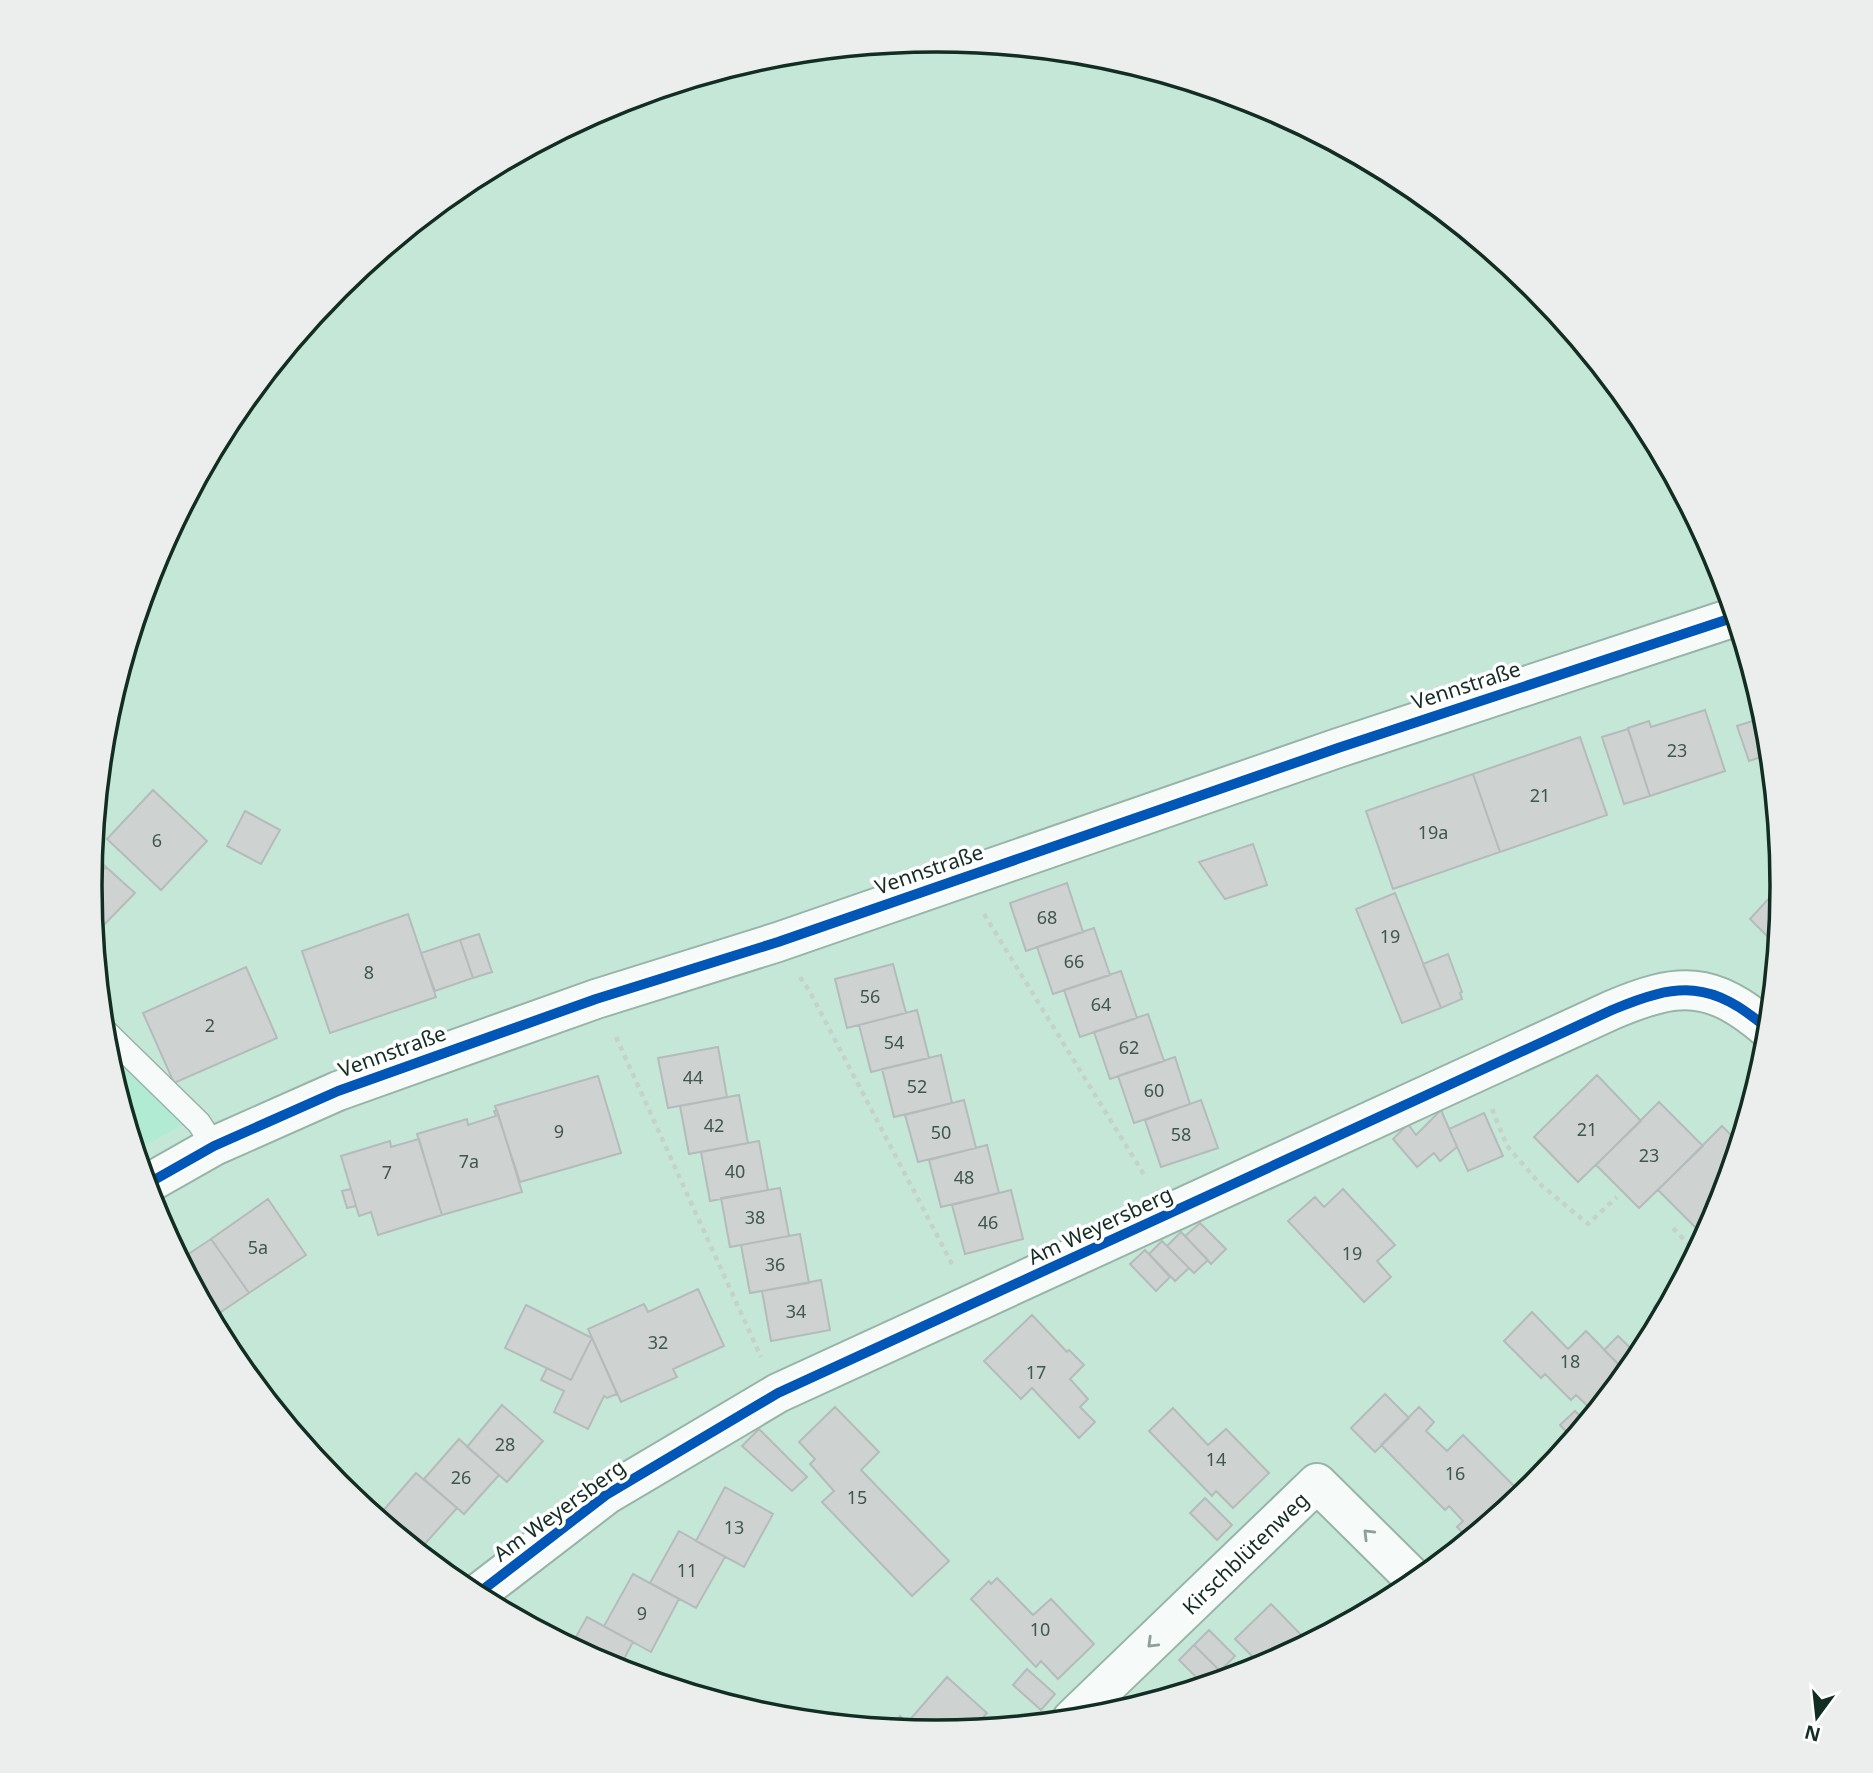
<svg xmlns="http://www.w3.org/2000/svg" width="1873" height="1773" viewBox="0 0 1873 1773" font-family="'Noto Sans',sans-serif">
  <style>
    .built { fill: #b2ebd3 }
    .building { fill: #ced3d2; stroke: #b5bbba; stroke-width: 2 }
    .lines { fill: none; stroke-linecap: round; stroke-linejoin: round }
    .lane-casing { stroke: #98b4a8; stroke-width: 26 }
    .street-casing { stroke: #98b4a8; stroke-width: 42 }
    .path { stroke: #c7d1cc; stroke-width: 4.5; stroke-dasharray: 5 5; stroke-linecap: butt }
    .lane { stroke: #f6fbf9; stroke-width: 23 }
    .street { stroke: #f6fbf9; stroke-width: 38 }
    .cycleway-casing { stroke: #fff; stroke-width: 15 }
    .cycleway { stroke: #0057b8; stroke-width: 10 }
    .oneway { stroke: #8f9e98 }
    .labels { text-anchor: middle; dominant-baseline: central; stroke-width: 7; stroke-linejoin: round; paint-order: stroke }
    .number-label { font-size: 18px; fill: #41564e }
    .street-label { font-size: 21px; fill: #122d22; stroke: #fff }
    .rim { fill: none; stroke: #122d22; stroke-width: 3.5 }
  </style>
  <rect width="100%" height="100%" fill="#c4e7d8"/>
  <path class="built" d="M 106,1048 L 184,1124 L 136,1150 Z"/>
  <path class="building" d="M 1753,677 L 1766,719 L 1762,720 L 1748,678 Z
    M 1705,710 L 1725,771 L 1650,796 L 1628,728 L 1649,721 L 1651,727 Z
    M 1756,720 L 1767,755 L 1749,761 L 1737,726 Z
    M 1628,729 L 1650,796 L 1624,804 L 1602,737 Z
    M 1580,737 L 1607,815 L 1500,852 L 1473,774 Z
    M 1473,774 L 1500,852 L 1393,889 L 1366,811 Z
    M 153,790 L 207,841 L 161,890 L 107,839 Z
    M 245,811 L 280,830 L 261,864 L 227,846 Z
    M 1253,844 L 1267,885 L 1225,899 L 1199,862 Z
    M 93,855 L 106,867 L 91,883 Z
    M 106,867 L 135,893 L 95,934 L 91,883 Z
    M 1782,878 L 1783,887 L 1777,940 L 1773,942 L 1750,919 L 1782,884 L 1779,881 Z
    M 1067,883 L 1083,932 L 1026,951 L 1010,903 Z
    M 1395,893 L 1441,1008 L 1402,1023 L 1356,909 Z
    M 408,914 L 436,997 L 330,1033 L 302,951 Z
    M 1094,928 L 1110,975 L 1053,994 L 1037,947 Z
    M 479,934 L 492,972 L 473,978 L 460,940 Z
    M 460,940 L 473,978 L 435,991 L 421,953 Z
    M 1448,954 L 1462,992 L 1460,993 L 1462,999 L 1441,1008 L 1423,964 Z
    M 893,964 L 906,1013 L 847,1028 L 835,979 Z
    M 246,967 L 277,1038 L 174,1083 L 143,1013 Z
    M 1121,971 L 1137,1018 L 1080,1037 L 1064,990 Z
    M 917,1010 L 929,1058 L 871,1072 L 859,1025 Z
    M 1148,1014 L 1164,1061 L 1110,1079 L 1094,1032 Z
    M 718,1047 L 727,1097 L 668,1108 L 658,1058 Z
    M 941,1055 L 952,1103 L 894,1117 L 882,1069 Z
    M 1175,1057 L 1190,1104 L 1134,1123 L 1118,1076 Z
    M 1597,1075 L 1641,1121 L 1578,1182 L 1534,1137 Z
    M 598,1076 L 621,1153 L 520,1182 L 495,1106 Z
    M 739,1095 L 748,1143 L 689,1154 L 680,1106 Z
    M 964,1100 L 976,1148 L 918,1162 L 905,1115 Z
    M 1201,1100 L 1218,1148 L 1161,1167 L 1145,1120 Z
    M 1659,1102 L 1703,1146 L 1639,1208 L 1596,1165 Z
    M 497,1110 L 522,1192 L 442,1215 L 417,1134 L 467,1119 L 468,1125 L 496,1116 L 494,1111 Z
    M 1441,1110 L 1457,1147 L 1440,1161 L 1434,1153 L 1417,1167 L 1393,1139 L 1408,1124 L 1416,1135 Z
    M 1484,1113 L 1503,1156 L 1468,1171 L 1449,1129 Z
    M 1722,1126 L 1739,1143 L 1718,1211 L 1712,1223 L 1701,1233 L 1658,1190 Z
    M 419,1139 L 442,1215 L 378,1235 L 371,1212 L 359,1216 L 341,1156 L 390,1141 L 391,1147 Z
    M 759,1141 L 768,1190 L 710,1201 L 701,1152 Z
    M 987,1145 L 999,1193 L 941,1207 L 929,1160 Z
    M 780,1188 L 789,1236 L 730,1247 L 721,1198 Z
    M 351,1189 L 356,1206 L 347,1208 L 342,1191 Z
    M 1343,1189 L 1395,1245 L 1377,1261 L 1391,1277 L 1364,1302 L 1288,1221 L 1315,1197 L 1324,1207 Z
    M 1011,1190 L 1023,1239 L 965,1254 L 952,1205 Z
    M 268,1199 L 306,1255 L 249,1293 L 211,1239 Z
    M 1200,1223 L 1226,1249 L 1211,1264 L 1185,1236 Z
    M 1181,1232 L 1208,1260 L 1194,1273 L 1167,1246 Z
    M 800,1234 L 809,1283 L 750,1293 L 741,1245 Z
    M 211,1239 L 249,1293 L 212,1318 L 181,1259 Z
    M 1162,1241 L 1189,1268 L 1175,1281 L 1149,1254 Z
    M 1145,1250 L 1170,1277 L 1156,1291 L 1130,1264 Z
    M 821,1280 L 830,1330 L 771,1341 L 762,1291 Z
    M 1681,1280 L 1672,1297 L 1668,1293 Z
    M 698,1289 L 724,1346 L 673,1369 L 677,1377 L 621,1402 L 588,1329 L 644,1304 L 648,1312 Z
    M 1668,1293 L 1672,1297 L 1662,1315 L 1654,1307 Z
    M 526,1305 L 592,1338 L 571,1380 L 505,1348 Z
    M 1532,1312 L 1568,1349 L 1586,1331 L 1627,1373 L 1593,1411 L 1576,1395 L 1571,1400 L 1545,1374 L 1541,1378 L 1504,1341 Z
    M 1032,1315 L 1067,1352 L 1069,1350 L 1084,1365 L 1070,1379 L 1088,1399 L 1080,1407 L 1095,1422 L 1079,1438 L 1032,1388 L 1021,1399 L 984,1361 Z
    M 1618,1336 L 1640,1357 L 1627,1373 L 1604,1350 Z
    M 592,1338 L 617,1394 L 607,1398 L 604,1396 L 588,1429 L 554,1412 L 564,1391 L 541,1380 L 547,1368 L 571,1380 Z
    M 1385,1394 L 1409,1418 L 1375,1452 L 1351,1428 Z
    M 502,1405 L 543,1441 L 507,1482 L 467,1447 Z
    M 835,1407 L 879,1452 L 861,1470 L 949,1561 L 912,1596 L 822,1502 L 834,1491 L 810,1464 L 815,1459 L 799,1442 Z
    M 1419,1407 L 1434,1422 L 1426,1431 L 1447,1451 L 1463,1435 L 1523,1495 L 1469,1539 L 1457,1527 L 1463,1521 L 1449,1506 L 1445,1510 L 1381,1445 Z
    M 1173,1408 L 1208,1445 L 1226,1429 L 1269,1473 L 1233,1508 L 1216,1491 L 1212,1496 L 1149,1431 Z
    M 1575,1411 L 1586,1422 L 1573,1439 L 1560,1425 Z
    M 759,1429 L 807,1477 L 792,1491 L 742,1446 Z
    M 459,1439 L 499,1475 L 464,1514 L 424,1479 Z
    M 416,1473 L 457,1508 L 422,1547 L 382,1512 Z
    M 725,1487 L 773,1514 L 744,1567 L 696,1541 Z
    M 1205,1498 L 1232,1525 L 1217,1540 L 1190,1513 Z
    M 375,1506 L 415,1541 L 411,1545 L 370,1511 Z
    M 679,1531 L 725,1557 L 696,1608 L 650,1583 Z
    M 633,1574 L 679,1599 L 651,1652 L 604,1626 Z
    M 997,1578 L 1033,1615 L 1051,1599 L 1094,1644 L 1058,1679 L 1041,1661 L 1036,1667 L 971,1599 L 989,1581 L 991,1584 Z
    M 1271,1604 L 1309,1643 L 1255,1670 L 1246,1661 L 1252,1656 L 1235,1639 Z
    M 587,1617 L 633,1642 L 618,1670 L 571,1646 Z
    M 1209,1630 L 1235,1656 L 1220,1671 L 1194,1645 Z
    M 1194,1645 L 1220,1671 L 1204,1685 L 1179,1660 Z
    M 1027,1669 L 1055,1694 L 1041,1710 L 1013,1685 Z
    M 947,1677 L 987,1713 L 972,1729 L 936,1733 L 916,1731 L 907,1723 Z
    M 900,1716 L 907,1723 L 916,1731 L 890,1728 Z"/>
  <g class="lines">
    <defs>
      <path id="lane" d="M 104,1030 L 199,1123 L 214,1146"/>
      <path id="street" d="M 147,1184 L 214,1146 L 338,1091 L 596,999 L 778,942 L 1338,748 L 1735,617
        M 476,1595 L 606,1495 L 778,1393 L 1612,1010 C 1678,982 1712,980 1769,1030
        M 1072,1719 L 1317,1483 L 1417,1582"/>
    </defs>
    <use href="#lane" class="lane-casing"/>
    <use href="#street" class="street-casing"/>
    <path class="path" d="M 984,914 L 1146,1178
      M 800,977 L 810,992 L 953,1266
      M 616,1037 L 761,1357
      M 1492,1109 L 1507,1146 L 1541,1185 L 1588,1224 L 1617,1197
      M 1673,1228 L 1696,1252"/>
    <use href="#lane" class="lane"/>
    <use href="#street" class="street"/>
    <defs>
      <path id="cycleway" d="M 147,1184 L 214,1146 L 338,1091 L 596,999 L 778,942 L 1338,748 L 1735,617
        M 476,1595 L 606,1495 L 778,1393 L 1612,1010 C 1678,982 1712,980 1769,1030"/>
    </defs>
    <use href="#cycleway" class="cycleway-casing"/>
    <use href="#cycleway" class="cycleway"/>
  </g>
  <defs><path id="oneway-chevron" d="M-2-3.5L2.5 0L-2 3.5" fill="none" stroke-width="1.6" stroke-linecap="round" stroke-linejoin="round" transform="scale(1.75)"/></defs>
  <g class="oneway">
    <use href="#oneway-chevron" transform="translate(1368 1534) rotate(-135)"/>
    <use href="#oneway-chevron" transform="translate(1152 1643) rotate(136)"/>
  </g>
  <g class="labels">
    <g class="number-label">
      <text x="1677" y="750">23</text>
      <text x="1540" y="795">21</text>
      <text x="1433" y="832">19a</text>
      <text x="157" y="840">6</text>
      <text x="1047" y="917">68</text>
      <text x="1390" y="936">19</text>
      <text x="1074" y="961">66</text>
      <text x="369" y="972">8</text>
      <text x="870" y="996">56</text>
      <text x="1101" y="1004">64</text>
      <text x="210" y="1025">2</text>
      <text x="894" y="1042">54</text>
      <text x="1129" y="1047">62</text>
      <text x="693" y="1077">44</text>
      <text x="917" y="1086">52</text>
      <text x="1154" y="1090">60</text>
      <text x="714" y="1125">42</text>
      <text x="1587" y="1129">21</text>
      <text x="559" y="1131">9</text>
      <text x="941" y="1132">50</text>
      <text x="1181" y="1134">58</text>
      <text x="1649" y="1155">23</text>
      <text x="469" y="1161">7a</text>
      <text x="735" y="1171">40</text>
      <text x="387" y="1172">7</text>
      <text x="964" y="1177">48</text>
      <text x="755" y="1217">38</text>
      <text x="988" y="1222">46</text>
      <text x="258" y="1247">5a</text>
      <text x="1352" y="1253">19</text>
      <text x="775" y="1264">36</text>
      <text x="796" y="1311">34</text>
      <text x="658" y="1342">32</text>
      <text x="1570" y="1361">18</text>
      <text x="1036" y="1372">17</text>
      <text x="505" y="1444">28</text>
      <text x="1216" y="1459">14</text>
      <text x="1455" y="1473">16</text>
      <text x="461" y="1477">26</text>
      <text x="857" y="1497">15</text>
      <text x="734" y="1527">13</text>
      <text x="687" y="1570">11</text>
      <text x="642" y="1613">9</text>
      <text x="1040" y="1629">10</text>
    </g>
    <g class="street-label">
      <text transform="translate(1466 685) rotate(-18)">Vennstraße</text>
      <text transform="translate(929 869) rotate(-19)">Vennstraße</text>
      <text transform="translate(392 1051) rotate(-20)">Vennstraße</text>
      <text transform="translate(1100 1225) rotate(-25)">Am Weyersberg</text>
      <text transform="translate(559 1510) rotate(-36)">Am Weyersberg</text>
      <text transform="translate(1245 1553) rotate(-44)">Kirschblütenweg</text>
    </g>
  </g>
  <path d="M0 0H1873V1773H0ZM102 886a834 834 0 1 1 1668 0a834 834 0 1 1-1668 0Z" fill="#eceeed" fill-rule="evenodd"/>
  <path class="rim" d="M102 886a834 834 0 1 1 1668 0a834 834 0 1 1-1668 0Z"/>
  <g transform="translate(1817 1717) rotate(195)" stroke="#ffffff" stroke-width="5" paint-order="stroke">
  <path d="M0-5L12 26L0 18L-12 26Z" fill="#122d22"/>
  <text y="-10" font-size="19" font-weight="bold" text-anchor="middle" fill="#122d22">N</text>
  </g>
</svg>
